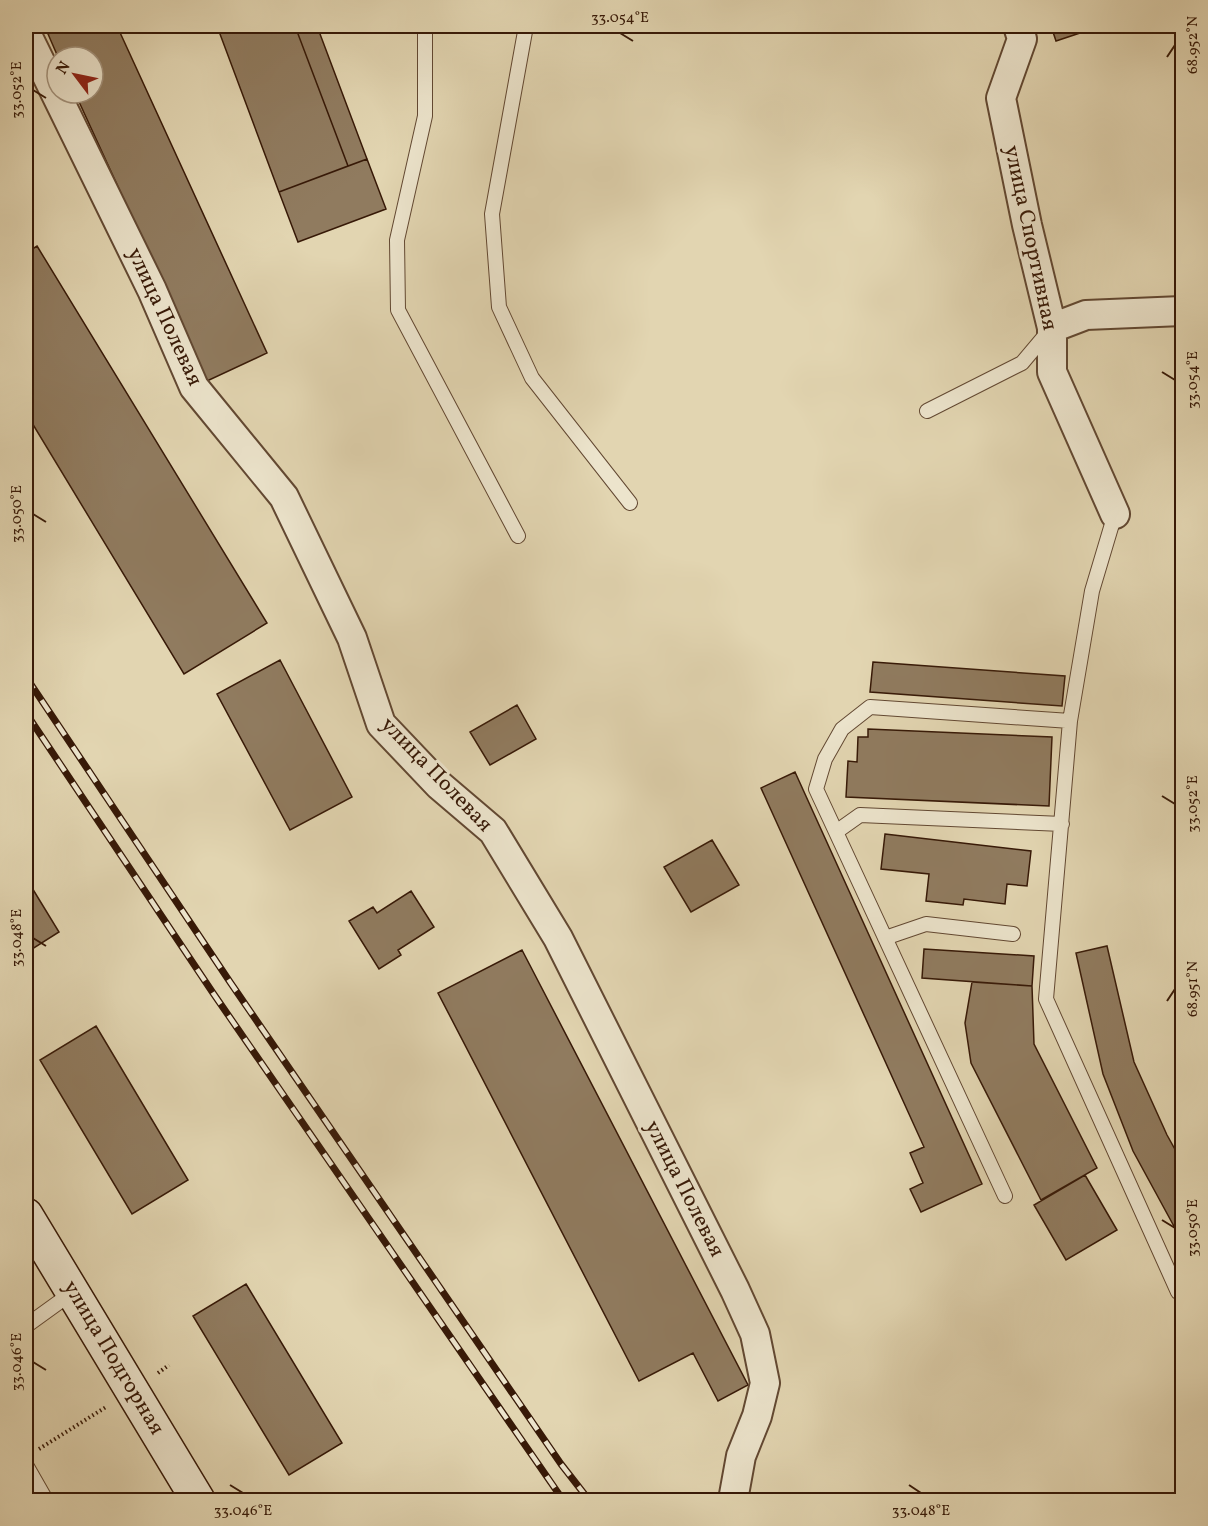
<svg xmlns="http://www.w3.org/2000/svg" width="1208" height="1526" viewBox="0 0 1208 1526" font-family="Vollkorn,serif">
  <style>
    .building { fill: #907b5f; stroke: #371907; stroke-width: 1.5 }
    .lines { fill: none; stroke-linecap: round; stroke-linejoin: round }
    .service-casing { stroke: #624832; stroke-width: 16 }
    .minor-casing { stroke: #624832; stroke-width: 32 }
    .secondary-casing { stroke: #371907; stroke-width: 36 }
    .path { stroke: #371907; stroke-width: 4; stroke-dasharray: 1.5 3; stroke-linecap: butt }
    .service { stroke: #ece4cc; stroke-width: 14 }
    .minor { stroke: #ece4cc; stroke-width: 28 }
    .secondary { stroke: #ece4cc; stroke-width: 33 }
    .rail-casing { stroke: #371907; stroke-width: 7 }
    .rail { stroke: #ece4cc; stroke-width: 4.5; stroke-dasharray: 14; stroke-linecap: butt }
    .ticks { fill: none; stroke: #371907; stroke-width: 2 }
    .labels { text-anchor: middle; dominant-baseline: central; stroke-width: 6; stroke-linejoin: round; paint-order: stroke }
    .street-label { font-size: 22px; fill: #371907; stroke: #ece4cc }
    .neatline { fill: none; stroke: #371907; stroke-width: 2 }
    .ticks-label { font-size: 15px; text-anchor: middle; fill: #371907 }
  </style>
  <rect width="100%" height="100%" fill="#e2d5b1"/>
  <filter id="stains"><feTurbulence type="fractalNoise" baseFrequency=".00333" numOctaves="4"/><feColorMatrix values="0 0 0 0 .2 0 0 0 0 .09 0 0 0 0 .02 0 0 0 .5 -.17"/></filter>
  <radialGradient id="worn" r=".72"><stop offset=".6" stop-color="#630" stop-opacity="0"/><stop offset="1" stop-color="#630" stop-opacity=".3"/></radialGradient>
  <path class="building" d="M 44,26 L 66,26 L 48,34 Z
    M 66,26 L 117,26 L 267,353 L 207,381 L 75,93 L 93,93 L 93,57 L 58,57 L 48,34 Z
    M 217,26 L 295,26 L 348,166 L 279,192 Z
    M 295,26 L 317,26 L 367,159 L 348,166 Z
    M 1051,26 L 1101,26 L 1056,41 Z
    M 367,159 L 386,209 L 298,242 L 279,192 Z
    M 37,246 L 267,623 L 184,674 L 26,413 L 26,253 Z
    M 280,660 L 352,797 L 290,830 L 217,694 Z
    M 873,662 L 1065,676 L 1062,706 L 870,692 Z
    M 517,705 L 536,739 L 490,765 L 470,732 Z
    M 868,729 L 1052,737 L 1049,806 L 846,797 L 848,761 L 857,762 L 858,737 L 868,737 Z
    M 795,772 L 982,1184 L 921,1212 L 910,1189 L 923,1183 L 910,1153 L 924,1147 L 761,788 Z
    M 885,834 L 1031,851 L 1027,886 L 1007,884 L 1005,904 L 964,899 L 963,905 L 926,901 L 929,874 L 881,869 Z
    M 712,840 L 739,885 L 691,912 L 664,867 Z
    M 26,878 L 59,932 L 26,953 Z
    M 411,891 L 434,927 L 398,950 L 401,955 L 379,969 L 349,921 L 373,907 L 377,913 Z
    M 1107,946 L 1134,1062 L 1167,1135 L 1182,1162 L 1182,1241 L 1133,1151 L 1103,1074 L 1076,953 Z
    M 924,949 L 1034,956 L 1032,986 L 922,978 Z
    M 522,950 L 748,1385 L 718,1401 L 693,1353 L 639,1381 L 438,993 Z
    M 972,982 L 1032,986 L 1034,1044 L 1097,1168 L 1041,1200 L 971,1063 L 965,1023 Z
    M 96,1026 L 188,1180 L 132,1214 L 40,1060 Z
    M 1085,1175 L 1117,1230 L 1066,1260 L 1034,1205 Z
    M 246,1284 L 342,1443 L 289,1475 L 193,1316 Z"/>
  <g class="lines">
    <defs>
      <path id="service" d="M 425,26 L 425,116 L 397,240 L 398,310 L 518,536
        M 526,26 L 492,214 L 499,307 L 532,378 L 630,503
        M 927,411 L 1022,363 L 1049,331
        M 1115,514 L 1092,591 L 1070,721 L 1046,999 L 1178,1292
        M 836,832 L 860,815 L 1062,824
        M 885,938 L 926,924 L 1013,934
        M 1005,1196 L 816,789 L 825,759 L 842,729 L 870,707 L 1070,721
        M 26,1326 L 73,1292
        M 26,1465 L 46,1500"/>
      <path id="minor" d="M 1018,26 L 1022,39 L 1001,98 L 1027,225 L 1052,328 L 1052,372 L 1115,514
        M 26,33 L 152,290 L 194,387 L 284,497 L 352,638 L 381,724 L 439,785 L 493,831 L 558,938 L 735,1290 L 755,1334 L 765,1383 L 757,1416 L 741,1456 L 733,1500
        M 1052,328 L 1086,315 L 1182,311"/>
      <path id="secondary" d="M 26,1215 L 198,1500"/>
    </defs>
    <use href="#service" class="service-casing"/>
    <use href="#minor" class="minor-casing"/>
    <use href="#secondary" class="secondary-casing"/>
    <path class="path" d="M 158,1373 L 169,1365
      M 39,1449 L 106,1407"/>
    <use href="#service" class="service"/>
    <use href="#minor" class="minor"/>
    <use href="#secondary" class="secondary"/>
    <defs>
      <path id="rail" d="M 26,677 L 230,982 L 561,1464 L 589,1500
        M 26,713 L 213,993 L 563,1500"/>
    </defs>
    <use href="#rail" class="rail-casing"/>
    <use href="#rail" class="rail"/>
  </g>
  <path class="ticks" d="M 620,33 L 633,41M 1167,57 L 1175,45M 33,90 L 46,98M 1162,372 L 1175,380M 33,514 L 46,522M 1162,796 L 1175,804M 33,938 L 46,946M 1167,1001 L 1175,989M 1162,1220 L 1175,1228M 33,1362 L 46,1370M 230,1485 L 243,1493M 909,1485 L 921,1493"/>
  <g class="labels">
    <g class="street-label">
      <text transform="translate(1030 238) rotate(78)">улица Спортивная</text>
      <text transform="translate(164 317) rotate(65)">улица Полевая</text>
      <text transform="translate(436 775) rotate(46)">улица Полевая</text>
      <text transform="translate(684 1189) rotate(63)">улица Полевая</text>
      <text transform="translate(113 1358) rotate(59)">улица Подгорная</text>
    </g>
  </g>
  <rect width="1208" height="1526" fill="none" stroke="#e2d5b1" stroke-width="66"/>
  <g transform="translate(75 75) rotate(302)"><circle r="28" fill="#ece4cc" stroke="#a4937d" stroke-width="1.5"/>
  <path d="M0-4.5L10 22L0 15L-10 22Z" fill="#8f2418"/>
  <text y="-9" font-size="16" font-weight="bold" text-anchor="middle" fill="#371907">N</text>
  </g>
  <rect x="33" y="33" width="1142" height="1460" class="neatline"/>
  <g class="ticks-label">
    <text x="620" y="22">33.054°E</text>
    <text transform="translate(1192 45) rotate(-90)" y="5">68.952°N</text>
    <text transform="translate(16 90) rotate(-90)" y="5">33.052°E</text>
    <text transform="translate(1192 380) rotate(-90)" y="5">33.054°E</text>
    <text transform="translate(16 514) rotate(-90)" y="5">33.050°E</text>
    <text transform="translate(1192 804) rotate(-90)" y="5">33.052°E</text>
    <text transform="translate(16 938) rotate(-90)" y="5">33.048°E</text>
    <text transform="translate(1192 989) rotate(-90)" y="5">68.951°N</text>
    <text transform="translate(1192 1228) rotate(-90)" y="5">33.050°E</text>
    <text transform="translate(16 1362) rotate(-90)" y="5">33.046°E</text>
    <text x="243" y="1515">33.046°E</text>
    <text x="921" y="1515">33.048°E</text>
  </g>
  <rect width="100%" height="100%" filter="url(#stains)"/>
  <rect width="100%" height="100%" fill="url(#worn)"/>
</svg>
